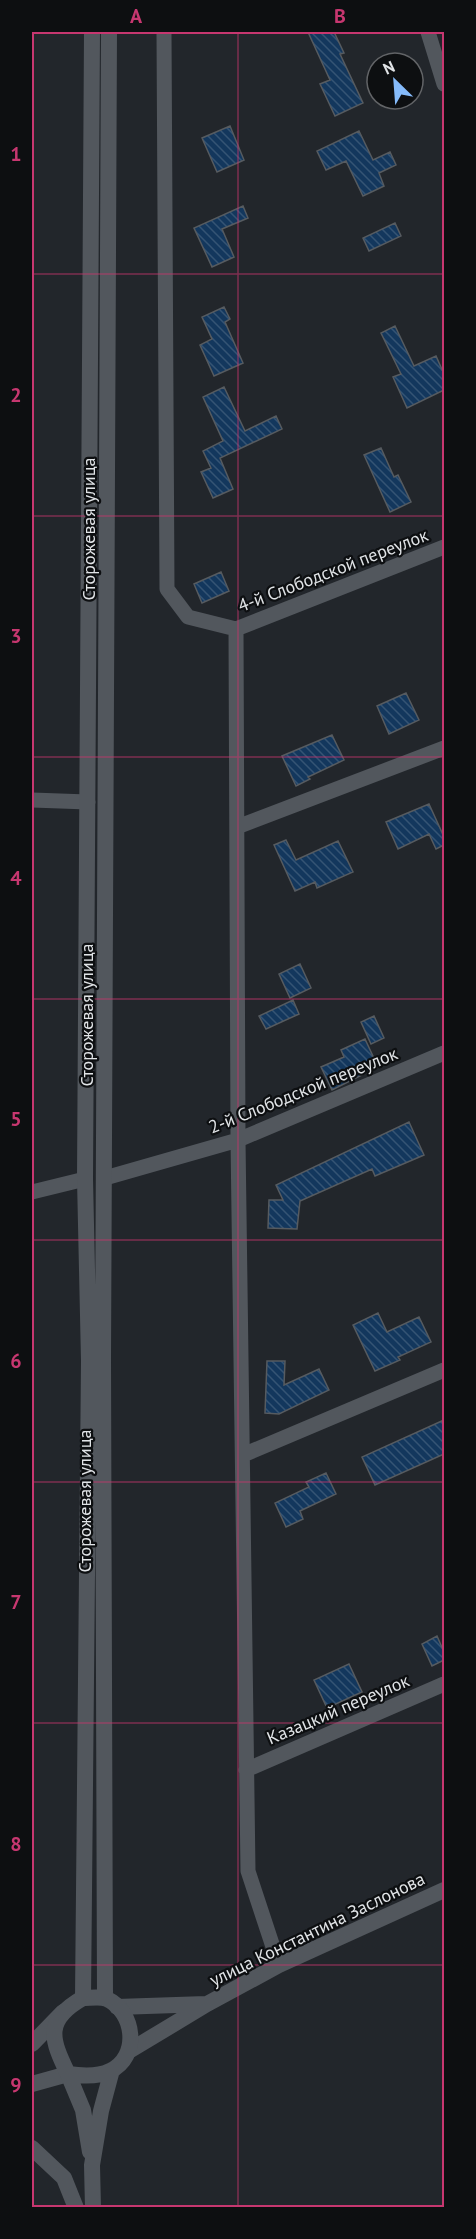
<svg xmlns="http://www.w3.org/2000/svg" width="476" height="2239" viewBox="0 0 476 2239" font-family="'PT Sans',sans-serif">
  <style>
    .building { fill: url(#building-back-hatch); stroke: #565b60; stroke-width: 1.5 }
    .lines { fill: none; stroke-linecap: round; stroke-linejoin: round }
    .minor { stroke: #52575d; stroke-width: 15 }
    .tertiary { stroke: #52575d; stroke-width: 16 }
    .secondary { stroke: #52575d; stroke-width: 16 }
    .grid { fill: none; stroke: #c73770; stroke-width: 1.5; stroke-opacity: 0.55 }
    .labels { text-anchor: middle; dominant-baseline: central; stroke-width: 4.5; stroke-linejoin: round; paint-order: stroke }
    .street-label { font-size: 18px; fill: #e1e4e7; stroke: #0d0f11 }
    .neatline { fill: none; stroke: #c73770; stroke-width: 2 }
    .grid-label { font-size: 20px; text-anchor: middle; font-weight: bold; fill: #c73770 }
  </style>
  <defs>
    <pattern id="building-back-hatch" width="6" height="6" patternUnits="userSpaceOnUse" patternTransform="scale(1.5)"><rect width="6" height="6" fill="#13375d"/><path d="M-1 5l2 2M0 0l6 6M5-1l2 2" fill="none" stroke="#355474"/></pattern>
  </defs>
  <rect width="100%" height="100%" fill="#22262b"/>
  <path class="building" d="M 308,32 L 334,32 L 344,53 L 340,54 L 363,103 L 335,116 L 320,84 L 330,80 Z
    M 230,126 L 244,160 L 217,172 L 202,138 Z
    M 359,131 L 373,160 L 390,152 L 396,165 L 379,173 L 384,186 L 363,196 L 346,161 L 326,170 L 317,151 Z
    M 243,206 L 248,218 L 222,229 L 234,257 L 212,267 L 194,228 Z
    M 395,223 L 401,236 L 369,251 L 363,238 Z
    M 224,307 L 230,319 L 225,322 L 243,363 L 214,376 L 200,345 L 212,339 L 202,317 Z
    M 395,326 L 414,366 L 436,356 L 444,374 L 444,390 L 407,408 L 393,377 L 401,374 L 381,333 Z
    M 224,387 L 245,431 L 276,416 L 282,429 L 220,458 L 233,489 L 213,498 L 201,472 L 211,468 L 203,451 L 223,441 L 203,397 Z
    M 381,448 L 394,477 L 398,475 L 411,502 L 390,512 L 364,455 Z
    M 221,572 L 229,591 L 202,603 L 194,584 Z
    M 406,693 L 419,720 L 389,734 L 377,706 Z
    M 332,735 L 344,760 L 308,777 L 310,779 L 296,786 L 282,756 Z
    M 429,804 L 444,837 L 444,845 L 436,849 L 429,834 L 398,849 L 386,822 Z
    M 286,840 L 296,860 L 338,841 L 353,872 L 317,888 L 315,882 L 295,891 L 274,845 Z
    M 300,964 L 311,988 L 290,998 L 279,974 Z
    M 293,1000 L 299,1014 L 266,1029 L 259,1016 Z
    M 374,1016 L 384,1038 L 371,1044 L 361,1022 Z
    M 365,1039 L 378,1067 L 332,1090 L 321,1067 L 344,1057 L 341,1050 Z
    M 409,1122 L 424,1155 L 375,1176 L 372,1169 L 300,1201 L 297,1229 L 268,1228 L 269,1200 L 283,1200 L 276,1185 Z
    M 378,1313 L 387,1332 L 419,1317 L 431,1342 L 398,1357 L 400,1360 L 375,1371 L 353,1325 Z
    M 267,1361 L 285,1361 L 284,1385 L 319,1369 L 329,1390 L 279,1414 L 265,1413 Z
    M 444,1420 L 444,1454 L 375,1485 L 362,1457 Z
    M 326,1473 L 336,1494 L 300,1511 L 303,1519 L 286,1527 L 275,1503 L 309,1487 L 306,1482 Z
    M 437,1636 L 444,1652 L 444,1660 L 432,1666 L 422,1644 Z
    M 349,1664 L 362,1692 L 327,1708 L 314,1680 Z"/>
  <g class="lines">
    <path class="minor" d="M 164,32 L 167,589 L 188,617 L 236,629
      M 428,32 L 444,84
      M 236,629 L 238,1140 L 248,1871 L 279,1965
      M 236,629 L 444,547
      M 32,800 L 88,802
      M 237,827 L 444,748
      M 105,1178 L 238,1140 L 444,1053
      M 32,1192 L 85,1179
      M 243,1455 L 444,1370
      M 246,1770 L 444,1684"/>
    <path class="tertiary" d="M 117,2007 L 206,2004
      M 32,2044 L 63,2012
      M 129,2051 L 207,2004 L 279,1965 L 444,1890
      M 32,2084 L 68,2074
      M 32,2148 L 64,2178 L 76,2208"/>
    <path class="secondary" d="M 83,1998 L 89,1361 L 85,1179 L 92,32
      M 83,1998 C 90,1998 101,1996 107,1999 C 135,2012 140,2057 110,2071 C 98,2077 81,2076 68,2074 C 51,2039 44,2020 83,1998 Z
      M 105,1998 L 103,1359 L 109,32
      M 68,2074 L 83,2110 L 90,2152
      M 93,2208 L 92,2165 L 101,2111 L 112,2070"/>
  </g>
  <path class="grid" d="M 238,32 L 238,2208M 32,274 L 444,274M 32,516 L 444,516M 32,757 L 444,757M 32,999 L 444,999M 32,1240 L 444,1240M 32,1482 L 444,1482M 32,1723 L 444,1723M 32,1965 L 444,1965"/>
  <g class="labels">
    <g class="street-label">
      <text transform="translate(88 529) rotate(-90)">Сторожевая улица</text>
      <text transform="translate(333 570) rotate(-21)">4-й Слободской переулок</text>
      <text transform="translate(86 1015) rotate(-90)">Сторожевая улица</text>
      <text transform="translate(303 1090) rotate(-22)">2-й Слободской переулок</text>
      <text transform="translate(84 1501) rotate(-90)">Сторожевая улица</text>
      <text transform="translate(338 1709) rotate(-23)">Казацкий переулок</text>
      <text transform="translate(317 1929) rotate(-26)">улица Константина Заслонова</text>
    </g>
  </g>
  <rect width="476" height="2239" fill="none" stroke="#0d0f11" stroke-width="66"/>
  <g transform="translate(395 81) rotate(335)"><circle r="28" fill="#0d0f11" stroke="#626467" stroke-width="1.5"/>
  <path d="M0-4.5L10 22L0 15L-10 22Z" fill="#85bbfb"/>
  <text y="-9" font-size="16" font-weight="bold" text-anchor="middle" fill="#e1e4e7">N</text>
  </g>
  <rect x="33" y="33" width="410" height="2173" class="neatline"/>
  <g class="grid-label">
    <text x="136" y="23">A</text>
    <text x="340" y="23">B</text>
    <text x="16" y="161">1</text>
    <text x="16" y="402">2</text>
    <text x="16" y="643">3</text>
    <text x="16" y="885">4</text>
    <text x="16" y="1126">5</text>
    <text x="16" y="1368">6</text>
    <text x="16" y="1609">7</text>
    <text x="16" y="1851">8</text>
    <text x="16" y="2092">9</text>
  </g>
</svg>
